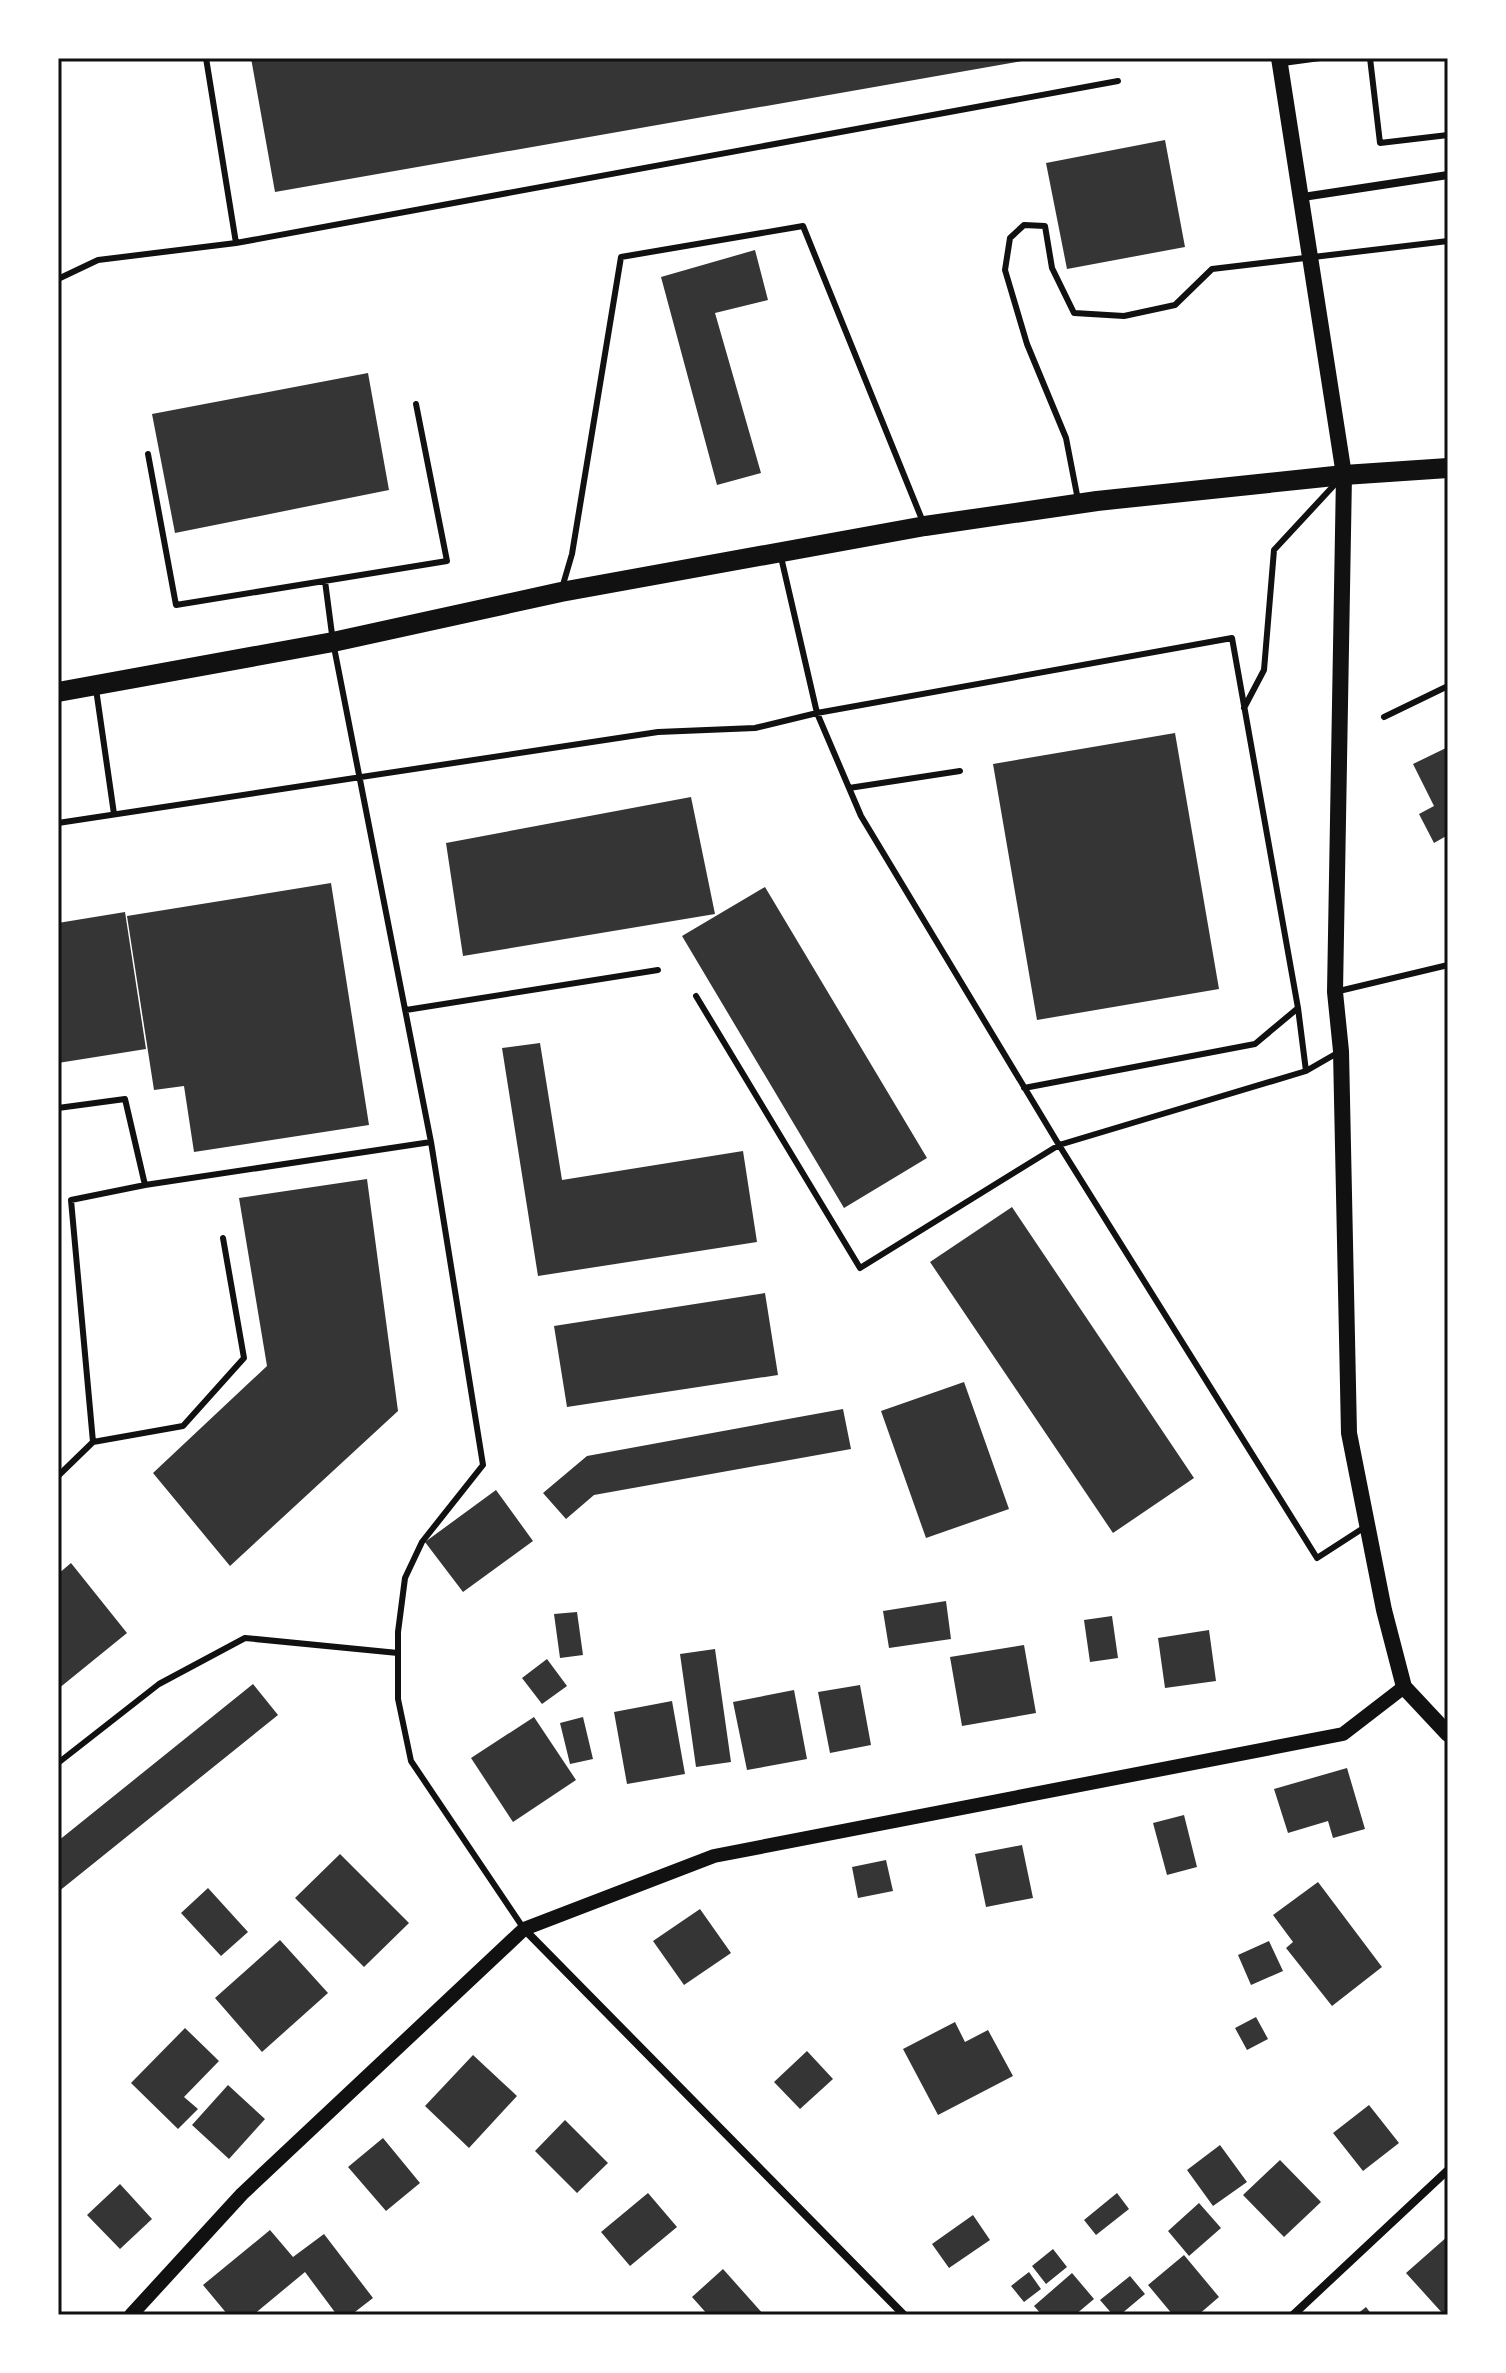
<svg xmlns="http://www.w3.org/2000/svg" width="1506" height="2373" viewBox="0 0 1506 2373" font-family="Lato,sans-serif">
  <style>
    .building { fill: #353535 }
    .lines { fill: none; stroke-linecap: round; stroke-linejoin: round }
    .service { stroke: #111; stroke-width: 6 }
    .minor { stroke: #111; stroke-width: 8 }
    .tertiary { stroke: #111; stroke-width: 14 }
    .secondary { stroke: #111; stroke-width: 16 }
    .primary { stroke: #111; stroke-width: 20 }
    .neatline { fill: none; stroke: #111; stroke-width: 3 }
  </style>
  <rect width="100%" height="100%" fill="#fff"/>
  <path class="building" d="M 251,58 L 1028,58 L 1028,60 L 275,192 Z
    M 1165,140 L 1185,247 L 1067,269 L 1046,163 Z
    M 755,250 L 768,300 L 715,313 L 761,473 L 717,485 L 661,277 Z
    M 368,373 L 389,490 L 175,533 L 152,414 Z
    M 1175,733 L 1219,989 L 1037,1020 L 993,764 Z
    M 1448,747 L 1448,835 L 1434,843 L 1419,814 L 1434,806 L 1413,764 Z
    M 691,797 L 715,914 L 463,956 L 446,843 Z
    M 331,883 L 369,1125 L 194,1152 L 184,1086 L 154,1090 L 127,916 Z
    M 765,887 L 927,1158 L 844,1208 L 682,936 Z
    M 125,912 L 146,1049 L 58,1063 L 58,923 Z
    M 540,1043 L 562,1180 L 743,1151 L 757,1242 L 538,1276 L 502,1048 Z
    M 367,1179 L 398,1411 L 230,1566 L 153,1473 L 267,1366 L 239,1198 Z
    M 1012,1207 L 1194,1478 L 1113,1533 L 930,1262 Z
    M 765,1293 L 778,1375 L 567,1407 L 554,1326 Z
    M 964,1382 L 1009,1509 L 926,1538 L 881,1411 Z
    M 843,1409 L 851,1449 L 594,1495 L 566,1519 L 543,1493 L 587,1456 Z
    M 496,1490 L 533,1541 L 463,1592 L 425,1542 Z
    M 71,1563 L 127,1633 L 58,1689 L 58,1574 Z
    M 946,1601 L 951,1639 L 889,1648 L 883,1611 Z
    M 577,1612 L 583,1655 L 560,1658 L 554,1614 Z
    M 1112,1616 L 1118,1658 L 1090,1662 L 1084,1620 Z
    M 1209,1630 L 1216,1681 L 1165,1688 L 1158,1638 Z
    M 1024,1645 L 1036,1713 L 962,1726 L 950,1657 Z
    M 715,1649 L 731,1762 L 696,1767 L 680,1654 Z
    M 547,1659 L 567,1686 L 542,1704 L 522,1678 Z
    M 253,1684 L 278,1715 L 58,1892 L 58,1841 Z
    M 860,1685 L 871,1745 L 830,1753 L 818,1692 Z
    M 794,1690 L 807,1759 L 747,1770 L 733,1702 Z
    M 672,1701 L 685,1774 L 627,1784 L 614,1712 Z
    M 534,1717 L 576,1780 L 513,1822 L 471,1758 Z
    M 583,1717 L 593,1759 L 570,1764 L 560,1723 Z
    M 1347,1768 L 1365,1829 L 1333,1838 L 1328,1821 L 1288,1833 L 1274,1789 Z
    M 1184,1815 L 1197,1867 L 1167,1875 L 1153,1823 Z
    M 1022,1845 L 1033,1898 L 986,1907 L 975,1854 Z
    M 340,1854 L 409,1923 L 364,1967 L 295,1898 Z
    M 886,1860 L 893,1891 L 858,1898 L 852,1867 Z
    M 1318,1882 L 1382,1967 L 1332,2006 L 1286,1948 L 1293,1942 L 1273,1915 Z
    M 208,1888 L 248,1932 L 221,1956 L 181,1913 Z
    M 700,1909 L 731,1953 L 684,1985 L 653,1941 Z
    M 280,1940 L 328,1993 L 262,2052 L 215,1998 Z
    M 1269,1941 L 1283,1971 L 1251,1985 L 1238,1955 Z
    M 1256,2017 L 1268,2039 L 1247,2050 L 1235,2028 Z
    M 955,2022 L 965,2042 L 988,2030 L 1013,2076 L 938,2115 L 903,2049 Z
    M 185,2028 L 219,2061 L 184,2097 L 198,2109 L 178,2129 L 131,2083 Z
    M 807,2051 L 833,2079 L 800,2109 L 774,2082 Z
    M 473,2055 L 517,2096 L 469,2148 L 425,2106 Z
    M 228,2085 L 265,2119 L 229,2159 L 192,2125 Z
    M 1369,2105 L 1399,2143 L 1363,2171 L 1333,2133 Z
    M 565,2120 L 608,2163 L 577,2193 L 535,2151 Z
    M 383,2138 L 420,2183 L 386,2211 L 348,2167 Z
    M 1220,2145 L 1247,2182 L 1213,2206 L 1187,2170 Z
    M 1280,2160 L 1321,2202 L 1284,2237 L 1243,2195 Z
    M 120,2184 L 152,2219 L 120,2249 L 87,2215 Z
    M 648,2193 L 677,2227 L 630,2266 L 601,2232 Z
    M 1117,2193 L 1129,2209 L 1096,2235 L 1084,2220 Z
    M 1199,2203 L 1221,2228 L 1189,2256 L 1168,2231 Z
    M 973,2215 L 990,2240 L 949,2268 L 932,2244 Z
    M 270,2230 L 293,2257 L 324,2234 L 373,2298 L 351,2315 L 337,2315 L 305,2272 L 253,2315 L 228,2315 L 203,2285 Z
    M 1448,2236 L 1448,2315 L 1444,2315 L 1406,2273 Z
    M 1053,2249 L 1067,2267 L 1046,2284 L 1032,2266 Z
    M 1184,2255 L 1219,2297 L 1198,2315 L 1173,2315 L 1148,2285 Z
    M 723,2269 L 764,2315 L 708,2315 L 692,2297 Z
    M 1029,2272 L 1041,2289 L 1024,2302 L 1011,2286 Z
    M 1072,2273 L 1094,2299 L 1075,2315 L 1042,2315 L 1034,2306 Z
    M 1130,2276 L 1145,2294 L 1120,2315 L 1113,2315 L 1100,2300 Z
    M 1366,2307 L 1372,2315 L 1356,2315 Z"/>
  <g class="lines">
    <path class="service" d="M 206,58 L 236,243
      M 1370,58 L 1380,143 L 1448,135
      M 1283,63 L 1320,58
      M 58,279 L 98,260 L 236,243 L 1118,81
      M 148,454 L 176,605 L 447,561 L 416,404
      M 1078,500 L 1066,438 L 1027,344 L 1005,270 L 1010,238 L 1024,225 L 1045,226 L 1052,268 L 1074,313 L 1124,316 L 1175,305 L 1212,269 L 1448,241
      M 781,557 L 817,713 L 861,816 L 1059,1145 L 1317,1558 L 1365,1527
      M 325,581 L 333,642 L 431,1142 L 483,1465 L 422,1542 L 405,1578 L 398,1632 L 398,1699 L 411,1761 L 524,1929
      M 562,588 L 572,554 L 621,257 L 803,226 L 923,522
      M 96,689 L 114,814
      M 1244,708 L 1264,670 L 1274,550 L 1337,482
      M 1384,717 L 1448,686
      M 849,788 L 960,771
      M 58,823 L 658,732 L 755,728 L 817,713 L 1232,638 L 1298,1008 L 1255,1044 L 1024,1088
      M 1339,991 L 1448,965
      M 696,996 L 860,1268 L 1059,1145 L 1306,1071 L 1339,1052
      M 1298,1008 L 1306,1071
      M 406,1010 L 658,970
      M 58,1108 L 125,1099 L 145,1185 L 431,1142
      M 93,1442 L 183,1426 L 244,1358 L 223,1238
      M 58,1476 L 93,1442 L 71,1200 L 145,1185
      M 58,1763 L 159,1684 L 245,1638 L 398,1653"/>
    <path class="minor" d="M 1303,197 L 1448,175
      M 524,1929 L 904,2315
      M 1293,2315 L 1448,2170"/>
    <path class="tertiary" d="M 131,2315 L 242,2194 L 524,1929 L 714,1856 L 1343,1734 L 1404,1687"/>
    <path class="secondary" d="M 1279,58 L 1344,475 L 1335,992 L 1341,1051 L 1349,1433 L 1384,1610 L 1404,1687 L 1448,1734"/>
    <path class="primary" d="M 58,692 L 333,642 L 561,592 L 925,526 L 1097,501 L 1344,475 L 1448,468"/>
  </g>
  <rect width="1506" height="2373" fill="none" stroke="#ffffff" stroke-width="120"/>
  <rect x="60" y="60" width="1386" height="2253" class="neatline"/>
</svg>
